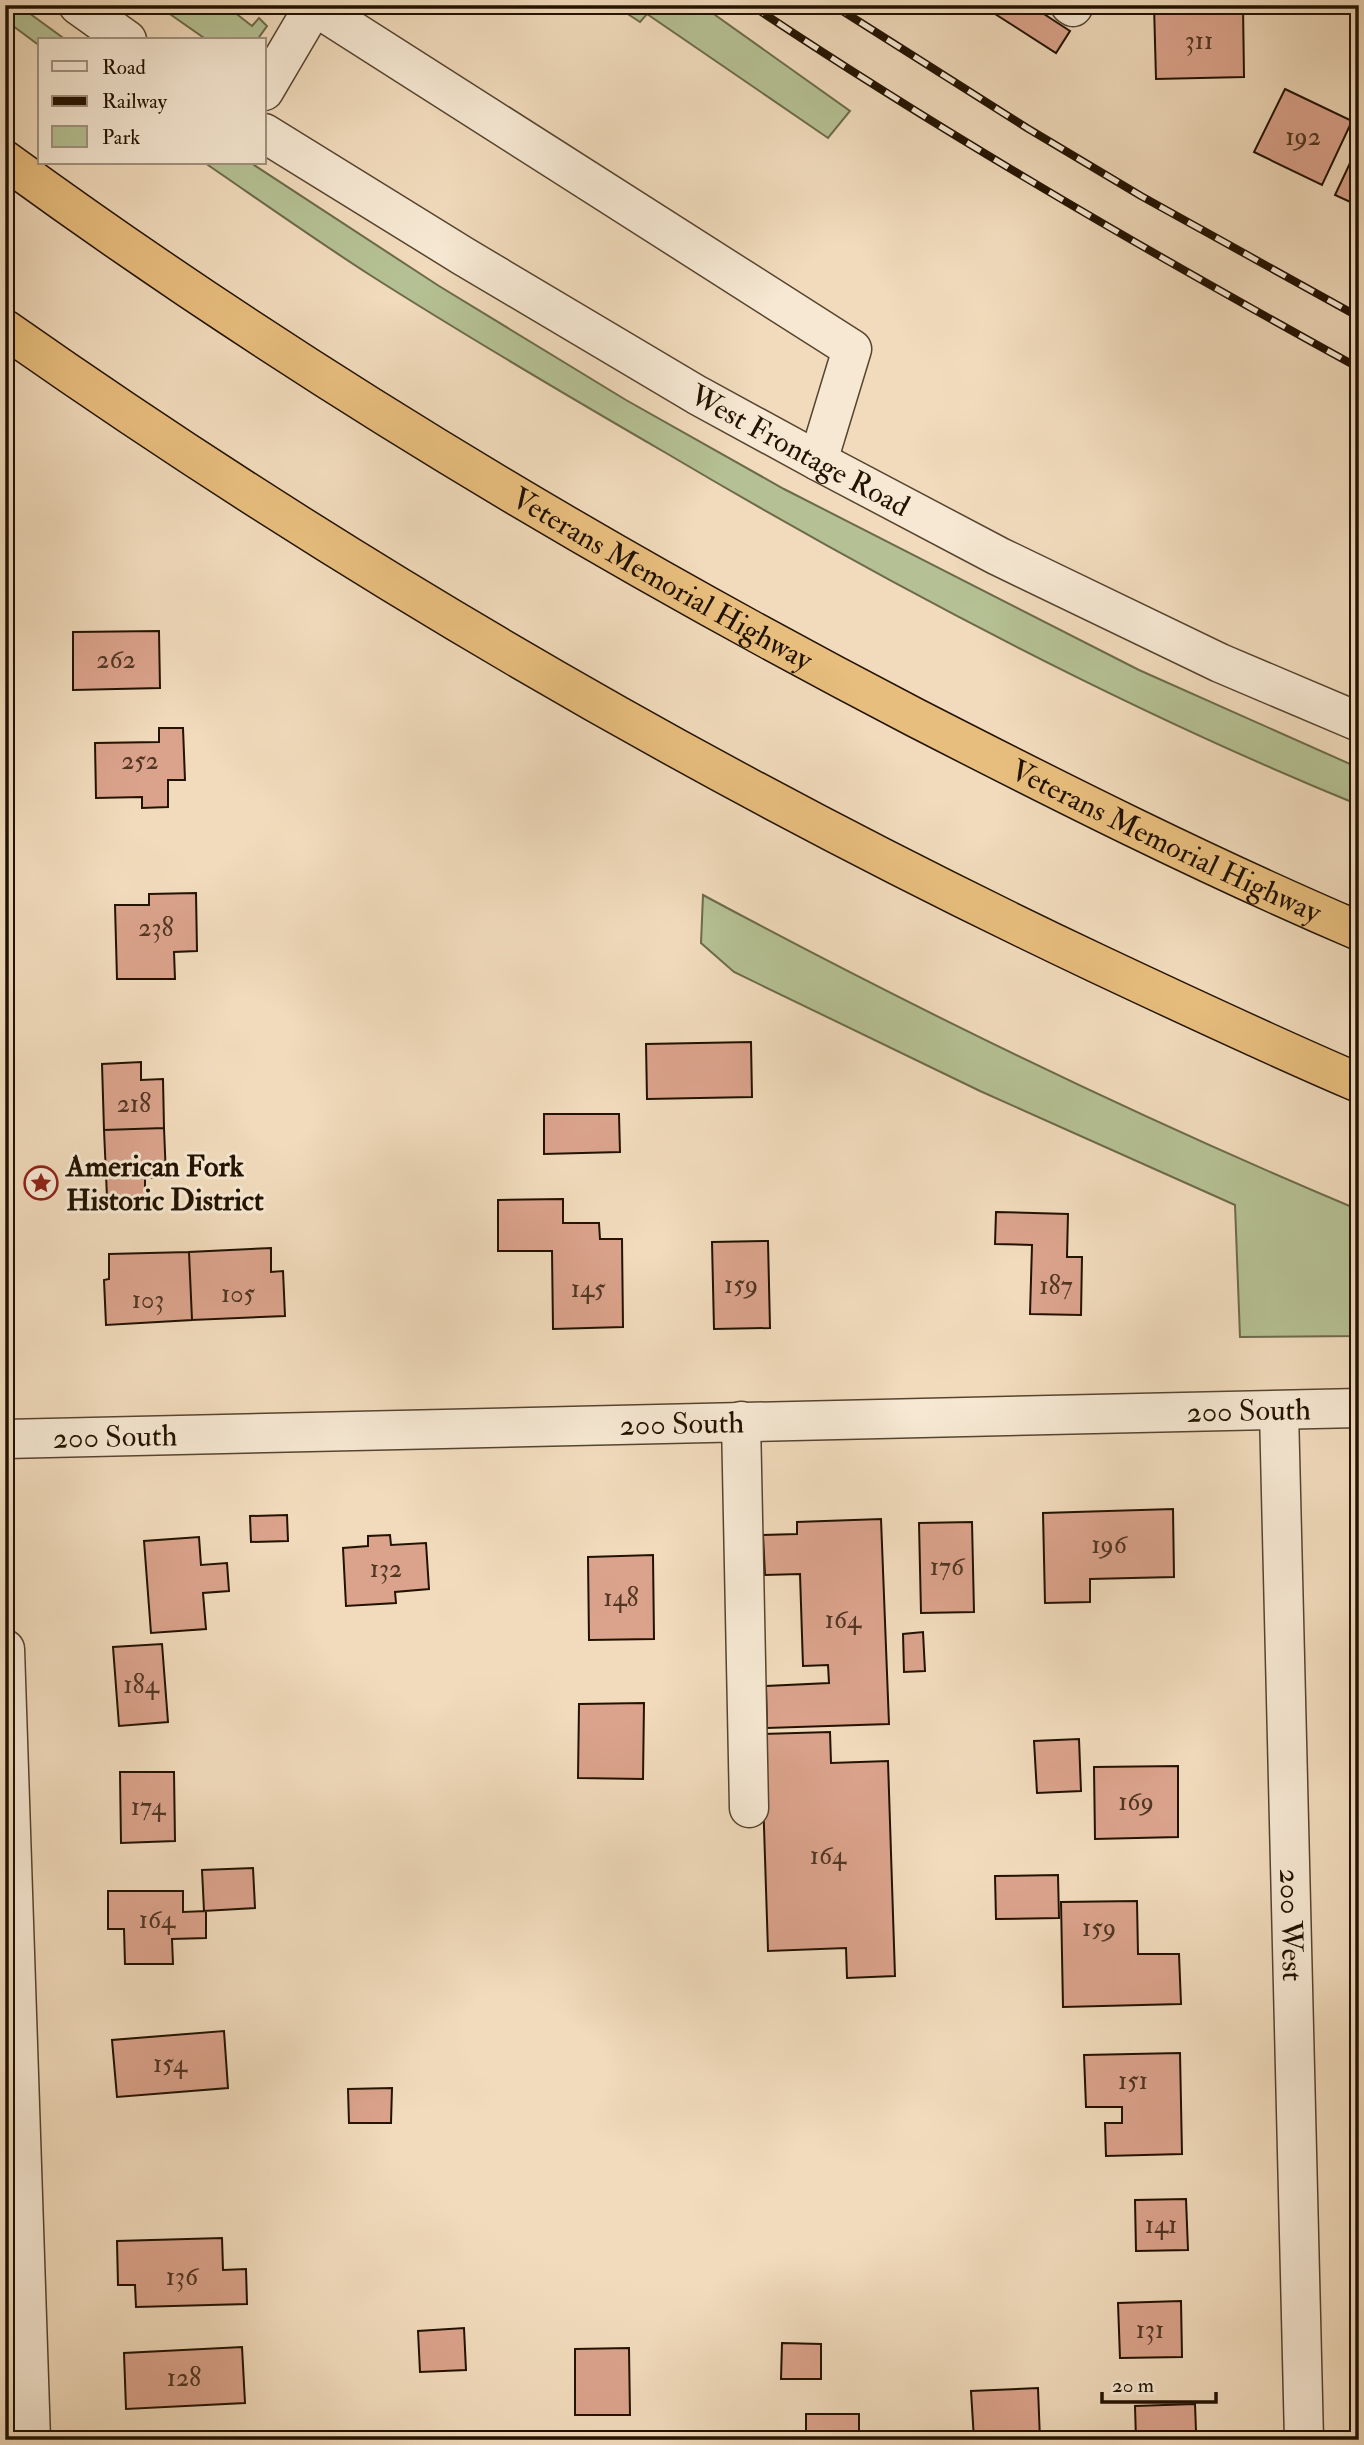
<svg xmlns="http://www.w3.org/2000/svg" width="1364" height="2445" viewBox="0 0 1364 2445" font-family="'IM FELL Double Pica',serif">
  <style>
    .green { fill: #b5c194; stroke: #6c6a4a; stroke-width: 2 }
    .building { fill: #dba38c; stroke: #221200; stroke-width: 2 }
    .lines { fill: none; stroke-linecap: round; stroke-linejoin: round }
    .minor-casing { stroke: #56442f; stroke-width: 41 }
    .highway-casing { stroke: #221200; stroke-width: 41 }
    .minor { stroke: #f6e8d3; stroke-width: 38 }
    .highway { stroke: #e8be7e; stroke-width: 38 }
    .rail-casing { stroke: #221200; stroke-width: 8 }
    .rail { stroke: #f6e8d3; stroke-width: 5; stroke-dasharray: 16; stroke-linecap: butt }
    .labels { text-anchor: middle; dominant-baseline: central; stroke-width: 6; stroke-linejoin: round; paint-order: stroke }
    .number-label { font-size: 26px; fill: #503623 }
    .street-label { font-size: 30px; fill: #221200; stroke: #f6e8d3 }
    .poi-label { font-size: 30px; font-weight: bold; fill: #221200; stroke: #f6e8d3; text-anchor: start }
  </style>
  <rect width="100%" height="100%" fill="#f1dbbc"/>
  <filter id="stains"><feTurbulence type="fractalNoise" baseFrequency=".00286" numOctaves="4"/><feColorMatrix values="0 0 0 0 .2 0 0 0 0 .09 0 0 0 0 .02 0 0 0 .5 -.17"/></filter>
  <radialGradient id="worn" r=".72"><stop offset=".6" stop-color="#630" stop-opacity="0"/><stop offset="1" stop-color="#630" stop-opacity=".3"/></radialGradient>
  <path class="green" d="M 5,5 L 18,5 L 66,40 L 40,40 L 40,46 L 5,20 Z
    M 157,5 L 225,5 L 252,26 L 259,18 L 267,26 L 257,40 L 207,40 Z
    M 614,5 L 701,5 L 850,111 L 828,138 L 647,14 L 640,22 Z
    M 205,163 L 251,163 L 439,286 L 626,400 L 784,489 L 1139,670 L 1359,768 L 1359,805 C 1119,707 889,585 666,453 C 566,395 467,337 370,275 C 314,239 259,200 205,163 Z
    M 703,895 C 917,1010 1135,1116 1359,1210 L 1359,1336 L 1240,1337 L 1235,1205 L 980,1091 L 734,972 L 701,943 Z"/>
  <path class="building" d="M 981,5 L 1030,5 L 1070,31 L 1056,53 Z
    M 1154,5 L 1243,5 L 1244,77 L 1156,79 Z
    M 1285,89 L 1352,121 L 1322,185 L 1254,152 Z
    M 1359,144 L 1359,206 L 1335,195 Z
    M 159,631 L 160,688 L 73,690 L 73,632 Z
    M 159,728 L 183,728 L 185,780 L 168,780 L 168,807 L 142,808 L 142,797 L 96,798 L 95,743 L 159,742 Z
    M 196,893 L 197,951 L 174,952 L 175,979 L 117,979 L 115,905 L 149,905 L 149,894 Z
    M 751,1042 L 752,1097 L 647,1099 L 646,1044 Z
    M 141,1062 L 141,1080 L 163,1079 L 164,1128 L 104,1130 L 102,1064 Z
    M 544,1114 L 619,1114 L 620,1152 L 544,1154 Z
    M 164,1128 L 166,1177 L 145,1178 L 145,1196 L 107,1197 L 104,1130 Z
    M 563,1199 L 563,1223 L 599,1223 L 600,1239 L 622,1239 L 623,1327 L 553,1329 L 552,1251 L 498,1251 L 498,1200 Z
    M 996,1212 L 1068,1214 L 1067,1257 L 1082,1257 L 1081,1315 L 1030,1314 L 1032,1245 L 995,1244 Z
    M 768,1241 L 770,1328 L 714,1329 L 712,1242 Z
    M 271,1248 L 271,1272 L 283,1271 L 285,1316 L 192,1320 L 189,1252 Z
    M 189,1252 L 192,1320 L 106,1325 L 104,1280 L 109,1279 L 109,1254 Z
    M 1173,1509 L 1174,1577 L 1090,1579 L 1090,1602 L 1045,1603 L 1043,1513 Z
    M 287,1515 L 288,1541 L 251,1542 L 250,1516 Z
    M 881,1519 L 889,1724 L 767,1728 L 766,1686 L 829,1683 L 828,1665 L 803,1666 L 800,1574 L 765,1575 L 763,1535 L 797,1534 L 797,1522 Z
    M 972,1522 L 974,1612 L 921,1613 L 919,1523 Z
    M 390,1535 L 391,1545 L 426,1543 L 429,1589 L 395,1592 L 396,1603 L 346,1606 L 343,1548 L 368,1546 L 368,1536 Z
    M 199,1537 L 201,1565 L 227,1563 L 229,1591 L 203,1593 L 206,1629 L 151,1633 L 144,1541 Z
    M 653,1555 L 654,1639 L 589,1640 L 588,1557 Z
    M 923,1632 L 925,1671 L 904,1672 L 903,1634 Z
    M 162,1644 L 168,1722 L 119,1726 L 113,1647 Z
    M 644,1703 L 643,1779 L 578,1778 L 579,1704 Z
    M 830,1732 L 831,1763 L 888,1761 L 895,1976 L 847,1978 L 846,1948 L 768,1951 L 761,1734 Z
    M 1079,1739 L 1081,1791 L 1037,1793 L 1034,1741 Z
    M 1178,1766 L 1178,1837 L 1095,1839 L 1094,1767 Z
    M 120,1772 L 174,1772 L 175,1841 L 121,1843 Z
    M 253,1868 L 255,1908 L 204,1911 L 202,1870 Z
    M 1058,1875 L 1059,1918 L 996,1919 L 995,1876 Z
    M 108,1891 L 183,1891 L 183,1912 L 206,1911 L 206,1938 L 172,1939 L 173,1964 L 125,1964 L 124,1929 L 108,1929 Z
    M 1137,1901 L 1138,1954 L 1179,1954 L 1181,2004 L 1063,2007 L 1061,1902 Z
    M 224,2031 L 228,2088 L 117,2097 L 112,2040 Z
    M 1180,2053 L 1182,2154 L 1106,2156 L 1105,2123 L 1122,2123 L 1122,2107 L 1086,2107 L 1084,2055 Z
    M 392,2088 L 391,2123 L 349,2123 L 348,2089 Z
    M 1186,2199 L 1188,2250 L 1136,2251 L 1135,2200 Z
    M 222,2238 L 223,2270 L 246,2269 L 247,2304 L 136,2307 L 135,2285 L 118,2285 L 117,2241 Z
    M 1181,2301 L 1182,2357 L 1120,2358 L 1118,2303 Z
    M 464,2328 L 466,2370 L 420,2372 L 418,2331 Z
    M 782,2343 L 821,2344 L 821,2379 L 781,2379 Z
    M 242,2347 L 245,2403 L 126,2409 L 124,2353 Z
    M 629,2348 L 630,2415 L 575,2415 L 575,2349 Z
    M 1038,2388 L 1040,2440 L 974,2440 L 971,2391 Z
    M 1195,2404 L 1196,2431 L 1212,2431 L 1212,2440 L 1136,2440 L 1135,2406 Z
    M 806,2414 L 859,2414 L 859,2440 L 806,2440 Z"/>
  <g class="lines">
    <defs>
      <g id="minor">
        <path d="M 78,5 L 127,40"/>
        <path d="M 1070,5 L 1073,7"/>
        <path d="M 264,91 L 314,6 L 852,349 L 818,461"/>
        <path id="s1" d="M 264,133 L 463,256 L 697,395 L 818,461 L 998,556 L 1220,663 L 1359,722"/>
        <path id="s2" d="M 1279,1411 L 1304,2440"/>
        <path d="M 741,1421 L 749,1808"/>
        <path id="s3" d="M 5,1439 L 1359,1408"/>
        <path d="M 5,1649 L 31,2440"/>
      </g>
      <g id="highway">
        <path id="s4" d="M 5,160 C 292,369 599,553 914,717 C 1060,792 1207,866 1359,931"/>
        <path d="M 5,329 C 350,571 716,783 1096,963 C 1183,1004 1270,1045 1359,1083"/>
      </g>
    </defs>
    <use href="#minor" class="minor-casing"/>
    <use href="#highway" class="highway-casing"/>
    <use href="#minor" class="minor"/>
    <use href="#highway" class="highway"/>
    <defs>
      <path id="rail" d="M 751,5 C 947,136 1152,254 1359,368
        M 833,5 L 1027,128 L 1141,196 L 1359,317"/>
    </defs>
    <use href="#rail" class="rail-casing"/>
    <use href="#rail" class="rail"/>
  </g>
  <defs>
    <symbol id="sight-ring" viewBox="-11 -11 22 22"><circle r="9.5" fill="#f6e8d3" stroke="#8f2418" stroke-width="1.5"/><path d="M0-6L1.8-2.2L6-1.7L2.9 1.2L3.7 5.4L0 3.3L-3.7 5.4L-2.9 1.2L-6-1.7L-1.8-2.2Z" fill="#8f2418"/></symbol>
  </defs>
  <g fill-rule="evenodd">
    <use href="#sight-ring" x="22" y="1164" width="38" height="38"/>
  </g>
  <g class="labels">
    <g class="number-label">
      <text x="1199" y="41">311</text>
      <text x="1303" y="137">192</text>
      <text x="116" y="660">262</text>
      <text x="140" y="761">252</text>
      <text x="156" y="928">238</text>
      <text x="134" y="1104">218</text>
      <text x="741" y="1285">159</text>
      <text x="1056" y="1286">187</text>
      <text x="588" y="1289">145</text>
      <text x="238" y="1294">105</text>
      <text x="148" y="1300">103</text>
      <text x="1109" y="1545">196</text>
      <text x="947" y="1567">176</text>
      <text x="386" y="1569">132</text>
      <text x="621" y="1598">148</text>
      <text x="843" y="1620">164</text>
      <text x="141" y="1685">184</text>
      <text x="1136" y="1802">169</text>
      <text x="148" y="1807">174</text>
      <text x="828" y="1856">164</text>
      <text x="157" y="1920">164</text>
      <text x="1099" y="1928">159</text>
      <text x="170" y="2064">154</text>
      <text x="1133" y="2081">151</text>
      <text x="1161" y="2225">141</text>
      <text x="182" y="2277">136</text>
      <text x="1150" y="2330">131</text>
      <text x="184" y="2378">128</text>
    </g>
    <g class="street-label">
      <text stroke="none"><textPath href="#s1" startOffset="623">West Frontage Road</textPath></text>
      <text stroke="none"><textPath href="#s4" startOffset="780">Veterans Memorial Highway</textPath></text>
      <text stroke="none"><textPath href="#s4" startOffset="1348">Veterans Memorial Highway</textPath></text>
      <text stroke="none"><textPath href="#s3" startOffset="1244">200 South</textPath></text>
      <text stroke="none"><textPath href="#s3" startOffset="677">200 South</textPath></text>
      <text stroke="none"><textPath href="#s3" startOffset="110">200 South</textPath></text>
      <text stroke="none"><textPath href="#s2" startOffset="514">200 West</textPath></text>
    </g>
    <g class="poi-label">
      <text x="66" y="1166">American Fork<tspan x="66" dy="34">Historic District</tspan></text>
    </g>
  </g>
  <rect width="1364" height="2445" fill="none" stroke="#f1dbbc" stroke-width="28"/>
  <rect x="7" y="7" width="1350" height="2431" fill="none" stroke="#221200" stroke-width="3.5"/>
  <rect x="14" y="14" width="1336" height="2417" fill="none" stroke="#221200" stroke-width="2"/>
  <rect x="38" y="38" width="228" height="126" fill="#f6e8d3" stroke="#a1927f" stroke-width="2"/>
  <rect x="52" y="61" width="35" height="10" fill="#f6e8d3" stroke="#a1927f" stroke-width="2"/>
  <text x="102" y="74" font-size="21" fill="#221200">Road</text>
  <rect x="52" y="96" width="35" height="10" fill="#221200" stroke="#a1927f" stroke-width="2"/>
  <text x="102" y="108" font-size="21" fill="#221200">Railway</text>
  <rect x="52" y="126" width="35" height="21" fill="#b5c194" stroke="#a1927f" stroke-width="2"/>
  <text x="102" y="144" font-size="21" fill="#221200">Park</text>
  <path d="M1102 2392v10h114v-10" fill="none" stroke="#221200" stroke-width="3.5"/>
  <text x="1112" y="2392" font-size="21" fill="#221200" stroke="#f6e8d3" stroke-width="5" paint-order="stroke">20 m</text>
  <rect width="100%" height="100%" filter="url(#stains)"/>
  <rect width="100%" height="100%" fill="url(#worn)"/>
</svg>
